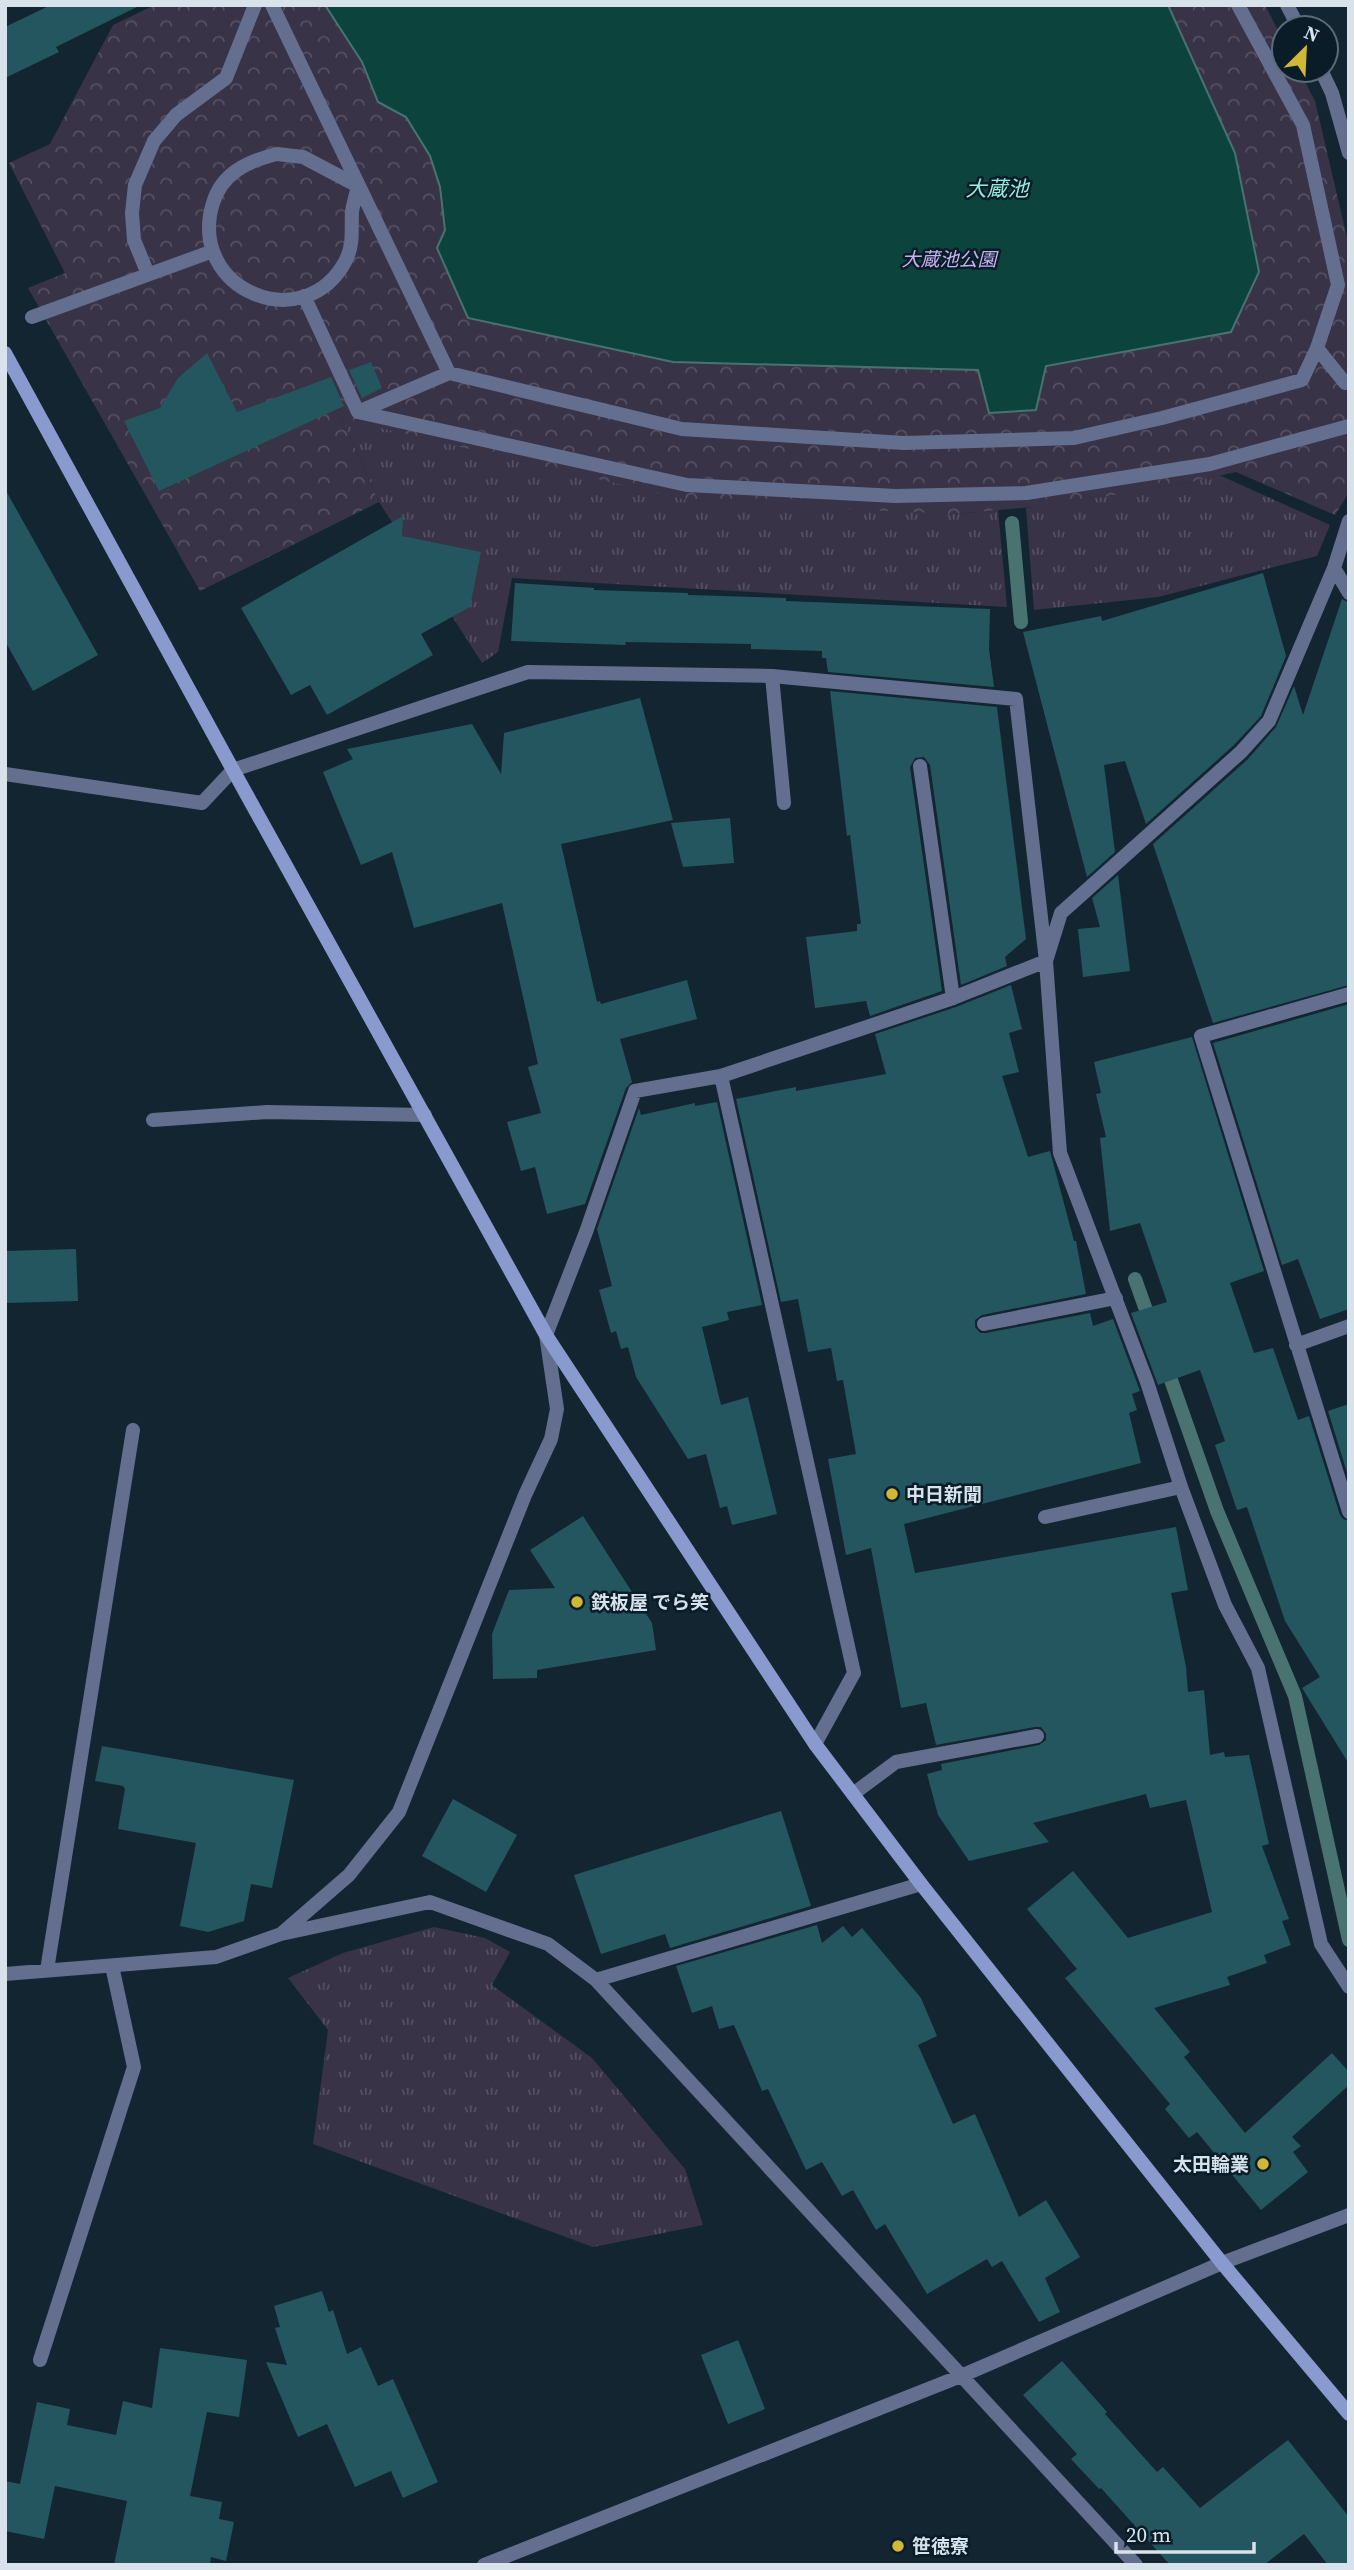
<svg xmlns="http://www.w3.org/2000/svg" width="1354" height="2570" viewBox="0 0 1354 2570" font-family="'Source Serif 4','Noto Sans JP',serif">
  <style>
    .grass { fill: url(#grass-tufts) }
    .park { fill: url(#park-crowns) }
    .water { fill: #0c433d; stroke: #497371; stroke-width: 2 }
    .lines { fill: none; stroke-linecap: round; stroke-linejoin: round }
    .stream { stroke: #497371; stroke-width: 14 }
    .building { fill: #23565f }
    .lane { stroke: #646f8f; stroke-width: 14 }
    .street { stroke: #646f8f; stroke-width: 14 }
    .secondary { stroke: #889ace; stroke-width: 14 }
    .poi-dot { fill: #d1b736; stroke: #0a1c28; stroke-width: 2.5 }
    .labels { text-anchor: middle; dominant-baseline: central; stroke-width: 5; stroke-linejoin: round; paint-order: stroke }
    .park-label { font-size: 19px; font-style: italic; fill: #c4b2ee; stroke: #0a1c28 }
    .poi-label { font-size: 19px; font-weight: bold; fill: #d7e2eb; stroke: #0a1c28; text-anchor: start }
    .water-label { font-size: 21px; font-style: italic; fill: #95ebde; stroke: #0a1c28 }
  </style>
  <defs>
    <pattern id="grass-tufts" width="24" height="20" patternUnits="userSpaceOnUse" patternTransform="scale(1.75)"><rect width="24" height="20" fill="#393347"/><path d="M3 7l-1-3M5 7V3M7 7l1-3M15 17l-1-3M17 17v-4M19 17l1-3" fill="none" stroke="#555062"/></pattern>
    <pattern id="park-crowns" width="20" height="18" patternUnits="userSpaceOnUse" patternTransform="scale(1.75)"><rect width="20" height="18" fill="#393347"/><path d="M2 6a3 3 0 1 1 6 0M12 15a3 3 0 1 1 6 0" fill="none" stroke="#555062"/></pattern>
  </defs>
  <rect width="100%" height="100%" fill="#142532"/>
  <path class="grass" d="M 91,328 L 956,514 L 998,510 L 1007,607 L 512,578 L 498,652 L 482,663 L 379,502 L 342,419 Z
    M 1219,475 L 1330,525 L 1317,556 L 1158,597 L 1034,610 L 1026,508 L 1187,483 Z
    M 434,1927 L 485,1938 L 510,1952 L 492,1985 L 592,2058 L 685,2169 L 703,2225 L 593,2247 L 313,2144 L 328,2030 L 288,1978 L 343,1953 Z"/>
  <path class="park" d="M 155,5 L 1265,5 L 1284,42 L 1284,70 L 1299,70 L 1315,101 L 1349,246 L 1349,492 L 1335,515 L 1236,472 L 1187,483 L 1054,505 L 956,514 L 695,502 L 342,419 L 379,502 L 200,591 L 28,288 L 65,273 L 9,163 L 50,144 L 113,25 Z"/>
  <path class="water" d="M 325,5 L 1168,5 L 1235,153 L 1259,272 L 1231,332 L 1046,366 L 1036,410 L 989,413 L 978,370 L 673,362 L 468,318 L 437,248 L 445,230 L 440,187 L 430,156 L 406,117 L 378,102 L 362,62 Z"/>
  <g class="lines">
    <path class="stream" d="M 1012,523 L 1021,622
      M 1135,1279 L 1151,1324
      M 1165,1363 L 1217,1511 L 1295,1696 L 1349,1940"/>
  </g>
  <path class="building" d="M 51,5 L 141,5 L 56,47 L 59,52 L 5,78 L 5,27 Z
    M 207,353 L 237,412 L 331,377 L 344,406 L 159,491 L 124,421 L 160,408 L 178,378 Z
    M 371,362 L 382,388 L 362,398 L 349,370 Z
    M 5,489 L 98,655 L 33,691 L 5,641 Z
    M 403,516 L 402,536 L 481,552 L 470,607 L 421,634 L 433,655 L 327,715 L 310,685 L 291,695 L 241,608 Z
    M 1263,573 L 1286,656 L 1261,716 L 1234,745 L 1146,824 L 1125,761 L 1104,765 L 1115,852 L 1087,877 L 1023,632 L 1101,616 L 1102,621 Z
    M 515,583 L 594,588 L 594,590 L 688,593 L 688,595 L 786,598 L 786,601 L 990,609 L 989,649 L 994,687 L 828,672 L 826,658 L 822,658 L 822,651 L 751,649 L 751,644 L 625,642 L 626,645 L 511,641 Z
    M 1342,599 L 1349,603 L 1349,985 L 1213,1023 L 1153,844 L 1248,759 L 1276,727 L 1294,686 L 1303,715 Z
    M 830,691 L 997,707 L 1026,939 L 1005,957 L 1007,966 L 961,985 L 930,765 L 924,757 L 915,758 L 910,767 L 942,991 L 870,1016 L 866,1001 L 815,1008 L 806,937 L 857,931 L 857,924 L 861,924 L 850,835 L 847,836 Z
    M 640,698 L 673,820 L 561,844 L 597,1002 L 600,1001 L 601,1004 L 687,980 L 697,1019 L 620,1039 L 632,1082 L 626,1088 L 585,1204 L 547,1214 L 535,1167 L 521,1171 L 507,1122 L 541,1113 L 528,1067 L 538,1064 L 502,903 L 414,928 L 392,852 L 361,865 L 323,772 L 353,759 L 347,749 L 472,724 L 501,774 L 504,733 Z
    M 730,818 L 734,863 L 683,867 L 671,823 Z
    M 1118,875 L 1130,971 L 1083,977 L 1078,929 L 1100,927 L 1092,898 Z
    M 1011,985 L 1022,1029 L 1009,1033 L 1019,1072 L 1002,1076 L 1028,1157 L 1050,1151 L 1074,1241 L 1076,1241 L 1086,1294 L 982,1315 L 975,1320 L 975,1327 L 980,1333 L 986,1333 L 1090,1313 L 1093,1326 L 1113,1319 L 1140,1391 L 1132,1394 L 1137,1410 L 1129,1413 L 1141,1463 L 904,1524 L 915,1573 L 1176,1527 L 1188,1590 L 1171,1593 L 1186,1667 L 1188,1692 L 1204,1690 L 1210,1755 L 1224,1752 L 1225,1757 L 1249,1755 L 1269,1844 L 1262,1846 L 1289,1919 L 1282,1921 L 1291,1945 L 1264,1955 L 1267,1963 L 1227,1977 L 1230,1985 L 1154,2008 L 1190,2052 L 1184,2057 L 1245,2133 L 1332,2053 L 1349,2072 L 1349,2085 L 1292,2137 L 1301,2146 L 1293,2152 L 1308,2172 L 1261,2210 L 1197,2132 L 1189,2138 L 1165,2109 L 1170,2104 L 1065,1978 L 1077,1969 L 1027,1909 L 1073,1871 L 1128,1938 L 1212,1912 L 1186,1800 L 1150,1808 L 1146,1794 L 1033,1823 L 1049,1842 L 969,1861 L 938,1815 L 927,1774 L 942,1770 L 941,1764 L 1039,1745 L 1046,1740 L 1046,1734 L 1041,1727 L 1035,1727 L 936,1745 L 926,1703 L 901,1708 L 871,1548 L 846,1555 L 828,1459 L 856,1454 L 843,1380 L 837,1381 L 831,1348 L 808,1352 L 798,1299 L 781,1302 L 736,1099 L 796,1087 L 796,1091 L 886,1074 L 875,1034 L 956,1007 Z
    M 1349,1004 L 1349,1309 L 1320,1319 L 1298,1259 L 1282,1265 L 1213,1043 Z
    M 1192,1037 L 1264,1271 L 1230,1283 L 1254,1353 L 1273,1348 L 1298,1420 L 1309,1416 L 1340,1515 L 1343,1519 L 1349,1521 L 1349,1764 L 1302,1688 L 1320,1677 L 1285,1621 L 1247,1507 L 1237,1510 L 1215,1445 L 1225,1441 L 1200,1370 L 1158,1385 L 1131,1313 L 1167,1302 L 1140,1223 L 1110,1231 L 1100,1138 L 1106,1137 L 1096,1094 L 1101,1093 L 1094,1062 Z
    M 717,1102 L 762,1305 L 727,1312 L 729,1320 L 702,1327 L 721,1405 L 748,1397 L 777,1514 L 732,1525 L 727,1506 L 720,1508 L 706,1454 L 688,1459 L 636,1377 L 628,1347 L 621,1349 L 616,1331 L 611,1333 L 599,1290 L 612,1286 L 597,1229 L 639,1108 L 641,1115 L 695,1103 L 695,1106 Z
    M 76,1249 L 78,1301 L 5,1303 L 5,1251 Z
    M 1349,1404 L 1349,1479 L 1328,1411 Z
    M 583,1516 L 652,1623 L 656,1650 L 537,1670 L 537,1678 L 493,1679 L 492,1634 L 509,1590 L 555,1588 L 530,1550 Z
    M 102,1746 L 294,1780 L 272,1888 L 251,1884 L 244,1921 L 208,1932 L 180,1926 L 196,1843 L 118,1829 L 125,1789 L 123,1786 L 95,1781 Z
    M 453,1799 L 517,1835 L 486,1892 L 422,1856 Z
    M 781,1811 L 811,1906 L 670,1948 L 665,1934 L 601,1954 L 574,1875 Z
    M 817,1925 L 822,1943 L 843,1926 L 852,1937 L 862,1928 L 921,1998 L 937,2036 L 918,2045 L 953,2124 L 975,2114 L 1019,2217 L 1046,2200 L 1080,2257 L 1045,2278 L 1060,2312 L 1039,2322 L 1002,2261 L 992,2267 L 987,2259 L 927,2294 L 885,2224 L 876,2230 L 853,2190 L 842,2196 L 822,2162 L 806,2170 L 768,2089 L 762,2091 L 734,2025 L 719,2029 L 712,2006 L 692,2013 L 676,1966 Z
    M 322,2291 L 329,2312 L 333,2310 L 347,2354 L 361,2347 L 378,2386 L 393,2379 L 438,2482 L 403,2498 L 391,2471 L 355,2487 L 327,2424 L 298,2437 L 266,2362 L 287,2365 L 275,2328 L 280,2327 L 274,2306 Z
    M 738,2340 L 765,2409 L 728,2424 L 701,2355 Z
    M 160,2348 L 247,2360 L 239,2417 L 207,2412 L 190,2496 L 222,2502 L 219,2519 L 234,2522 L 226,2561 L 211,2557 L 210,2565 L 114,2565 L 127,2501 L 55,2486 L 44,2539 L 5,2531 L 5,2481 L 20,2484 L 37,2402 L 70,2409 L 67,2425 L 116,2435 L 123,2401 L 152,2408 Z
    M 1062,2361 L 1107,2412 L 1105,2414 L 1157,2472 L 1163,2467 L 1200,2508 L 1288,2440 L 1349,2517 L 1349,2565 L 1328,2565 L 1304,2534 L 1264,2565 L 1170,2565 L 1101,2488 L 1099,2489 L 1071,2459 L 1077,2454 L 1023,2395 Z"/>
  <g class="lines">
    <path class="lane" d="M 772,676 L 784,803
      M 920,766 L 953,998
      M 153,1120 L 267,1112 L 425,1115
      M 984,1324 L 1116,1298
      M 1045,1517 L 1181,1487
      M 853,1794 L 896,1762 L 1037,1736
      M 40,2360 L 134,2067 L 112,1966"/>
    <path class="street" d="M 272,5 L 449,373
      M 1287,5 L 1299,28
      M 1321,70 L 1332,93 L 1349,153
      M 277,154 L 303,157 L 358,186 C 356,195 353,204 352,212 C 351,229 354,244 346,260 C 305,339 186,290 213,203 C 222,173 248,161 277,154 Z
      M 148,274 L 134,240 L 132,213 L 135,185 L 154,141 L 176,115 L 226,78 L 255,5
      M 304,296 L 358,412 L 687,485 L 896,496 L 1026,493 L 1210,464 L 1349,426
      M 32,317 L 213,251
      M 1317,348 L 1345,383
      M 358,412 L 449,373 L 682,429 L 904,443 L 1074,438 L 1162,418 L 1302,380 L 1317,348 L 1338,285 L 1303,125 L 1238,5
      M 1334,568 L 1349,593
      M 5,774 L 202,803 L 233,770 L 528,672 L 772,676 L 1016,699 L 1046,961 L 1060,1153 L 1147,1382 L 1181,1487 L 1225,1605 L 1258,1668 L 1321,1944 L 1349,1987
      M 1349,994 L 1201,1036 L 1349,1512
      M 721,1076 L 854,1673 L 815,1744
      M 1296,1345 L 1349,1326
      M 281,1934 L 349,1875 L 399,1812 L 525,1495 L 551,1439 L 557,1409 L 546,1335 L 586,1232 L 635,1091 L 721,1076 L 953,998 L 1046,961 L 1061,913 L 1241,752 L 1269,721 L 1334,568 L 1349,521
      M 47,1970 L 133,1430
      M 5,1974 L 216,1957 L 281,1934 L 430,1902 L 548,1944 L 596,1980 L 921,1884
      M 596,1980 L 1136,2565
      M 484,2565 L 961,2376 L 1222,2263 L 1349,2215"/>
    <path class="secondary" d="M 5,353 L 233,770 L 546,1335 L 815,1744 L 921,1884 L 1222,2263 L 1349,2414"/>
  </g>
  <g class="poi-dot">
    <circle cx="892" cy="1494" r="7"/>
    <circle cx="577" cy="1602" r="7"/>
    <circle cx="1263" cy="2164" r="7"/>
    <circle cx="898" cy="2546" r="7"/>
  </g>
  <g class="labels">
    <g class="park-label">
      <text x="949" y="259">大蔵池公園</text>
    </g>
    <g class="poi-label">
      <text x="906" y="1494">中日新聞</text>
      <text x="591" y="1602">鉄板屋 でら笑</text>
      <text x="1249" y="2164" text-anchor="end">太田輪業</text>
      <text x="912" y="2546">笹徳寮</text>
    </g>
    <g class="water-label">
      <text x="997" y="188">大蔵池</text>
    </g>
  </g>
  <rect width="1354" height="2570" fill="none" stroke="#d7e2eb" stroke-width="14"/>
  <g transform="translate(1305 49) rotate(24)"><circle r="33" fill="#0a1c28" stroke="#5c6b76" stroke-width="2"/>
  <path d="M0-5L12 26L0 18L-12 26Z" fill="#d1b736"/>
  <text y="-10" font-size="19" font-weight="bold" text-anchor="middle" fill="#d7e2eb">N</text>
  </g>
  <path d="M1116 2542v10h138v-10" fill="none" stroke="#d7e2eb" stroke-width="3.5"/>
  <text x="1126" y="2542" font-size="21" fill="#d7e2eb" stroke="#0a1c28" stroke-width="5" paint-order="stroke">20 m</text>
</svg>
